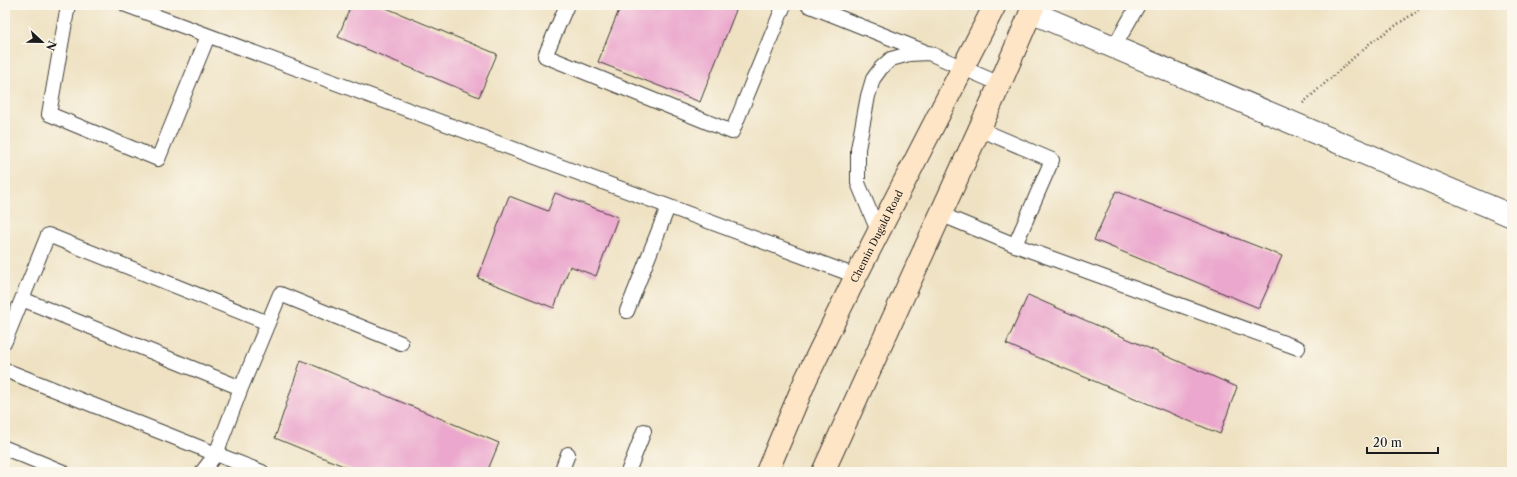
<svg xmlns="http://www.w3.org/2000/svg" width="1517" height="477" viewBox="0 0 1517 477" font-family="'Libre Caslon Text',serif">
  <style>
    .building { fill: #eba7cd }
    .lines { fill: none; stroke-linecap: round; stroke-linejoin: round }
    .service-casing { stroke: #3c3a35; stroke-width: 16 }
    .minor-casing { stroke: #3c3a35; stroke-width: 24 }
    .secondary-casing { stroke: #3c3a35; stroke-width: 24 }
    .path { stroke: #3c3a35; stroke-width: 2.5; stroke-dasharray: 1 3; stroke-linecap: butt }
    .service { stroke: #fff; stroke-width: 14 }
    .minor { stroke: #fff; stroke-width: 22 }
    .secondary { stroke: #fee5c5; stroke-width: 22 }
    .labels { text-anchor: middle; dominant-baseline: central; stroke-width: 3; stroke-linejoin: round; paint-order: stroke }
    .street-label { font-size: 10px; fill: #1c1c1c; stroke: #fbf7ec }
  </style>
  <rect width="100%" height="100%" fill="#fbf7ec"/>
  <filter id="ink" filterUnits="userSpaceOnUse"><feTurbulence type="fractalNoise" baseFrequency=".025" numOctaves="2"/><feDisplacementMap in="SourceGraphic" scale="8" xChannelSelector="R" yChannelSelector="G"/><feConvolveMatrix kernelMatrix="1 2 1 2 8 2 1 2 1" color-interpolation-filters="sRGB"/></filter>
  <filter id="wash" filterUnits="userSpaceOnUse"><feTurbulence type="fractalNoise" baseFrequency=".012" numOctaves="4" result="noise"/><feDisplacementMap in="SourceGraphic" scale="16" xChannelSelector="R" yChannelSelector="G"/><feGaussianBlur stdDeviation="0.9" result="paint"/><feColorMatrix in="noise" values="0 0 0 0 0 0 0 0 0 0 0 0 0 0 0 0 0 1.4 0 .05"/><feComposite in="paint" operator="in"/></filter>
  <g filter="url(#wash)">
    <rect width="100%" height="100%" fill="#efe2c3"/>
    <g id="blocks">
      <path class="building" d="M 351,5 L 379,5 L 497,54 L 479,97 L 338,37 Z
        M 621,5 L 738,5 L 700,102 L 598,62 Z
        M 1116,191 L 1282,256 L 1259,308 L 1094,240 Z
        M 555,193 L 618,217 L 596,276 L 570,266 L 554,308 L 478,278 L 509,196 L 548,211 Z
        M 1028,295 L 1237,387 L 1220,434 L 1006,344 Z
        M 301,360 L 499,443 L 487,472 L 358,472 L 275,438 Z"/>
    </g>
  </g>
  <g filter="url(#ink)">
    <use href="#blocks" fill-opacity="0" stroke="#3c3a35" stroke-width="1"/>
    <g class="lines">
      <defs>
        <path id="service" d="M 68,5 L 49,114 L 158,159 L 208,36
          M 126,5 L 856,276
          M 567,5 L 545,56 L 732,132 L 784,5
          M 808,5 L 923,51
          M 1114,47 L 1138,5
          M 979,129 L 1052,160 L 1015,245
          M 940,214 L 1015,245 L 1298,348
          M 878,231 L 858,183 L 858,149 L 868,96 L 873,79 L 881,68 L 891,59 L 909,54 L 929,53 L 1000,84
          M 22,299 L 241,388 L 216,454 L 262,472
          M 627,311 L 668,207
          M 5,341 L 48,235 L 268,323
          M 5,370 L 216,454 L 202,472
          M 241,388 L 280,294 L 401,343
          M 5,448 L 63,472
          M 561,472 L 568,454
          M 628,472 L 644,431"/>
        <path id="minor" d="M 1031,12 L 1512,216"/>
        <g id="secondary">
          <path id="s1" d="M 767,472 L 806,379 L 856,276 L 995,5"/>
          <path d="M 823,472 L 1000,84 L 1034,5"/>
        </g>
      </defs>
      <use href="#service" class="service-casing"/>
      <use href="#minor" class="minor-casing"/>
      <use href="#secondary" class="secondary-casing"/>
      <path class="path" d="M 1303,103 L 1370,43 L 1426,5"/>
      <use href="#service" class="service"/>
      <use href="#minor" class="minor"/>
      <use href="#secondary" class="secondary"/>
    </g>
  </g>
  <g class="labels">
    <g class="street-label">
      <text stroke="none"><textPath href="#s1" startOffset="260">Chemin Dugald Road</textPath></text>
    </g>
  </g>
  <rect width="1517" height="477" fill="none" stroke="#fbf7ec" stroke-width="20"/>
  <g transform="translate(42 42) rotate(112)" stroke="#fbf7ec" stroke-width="3" paint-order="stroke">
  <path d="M0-3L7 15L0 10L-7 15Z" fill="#1c1c1c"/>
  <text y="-6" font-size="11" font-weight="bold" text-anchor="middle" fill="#1c1c1c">N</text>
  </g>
  <path d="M1367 447v6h71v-6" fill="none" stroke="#1c1c1c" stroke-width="2"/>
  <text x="1373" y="447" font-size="12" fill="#1c1c1c" stroke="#fbf7ec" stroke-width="3" paint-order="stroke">20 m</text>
</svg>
